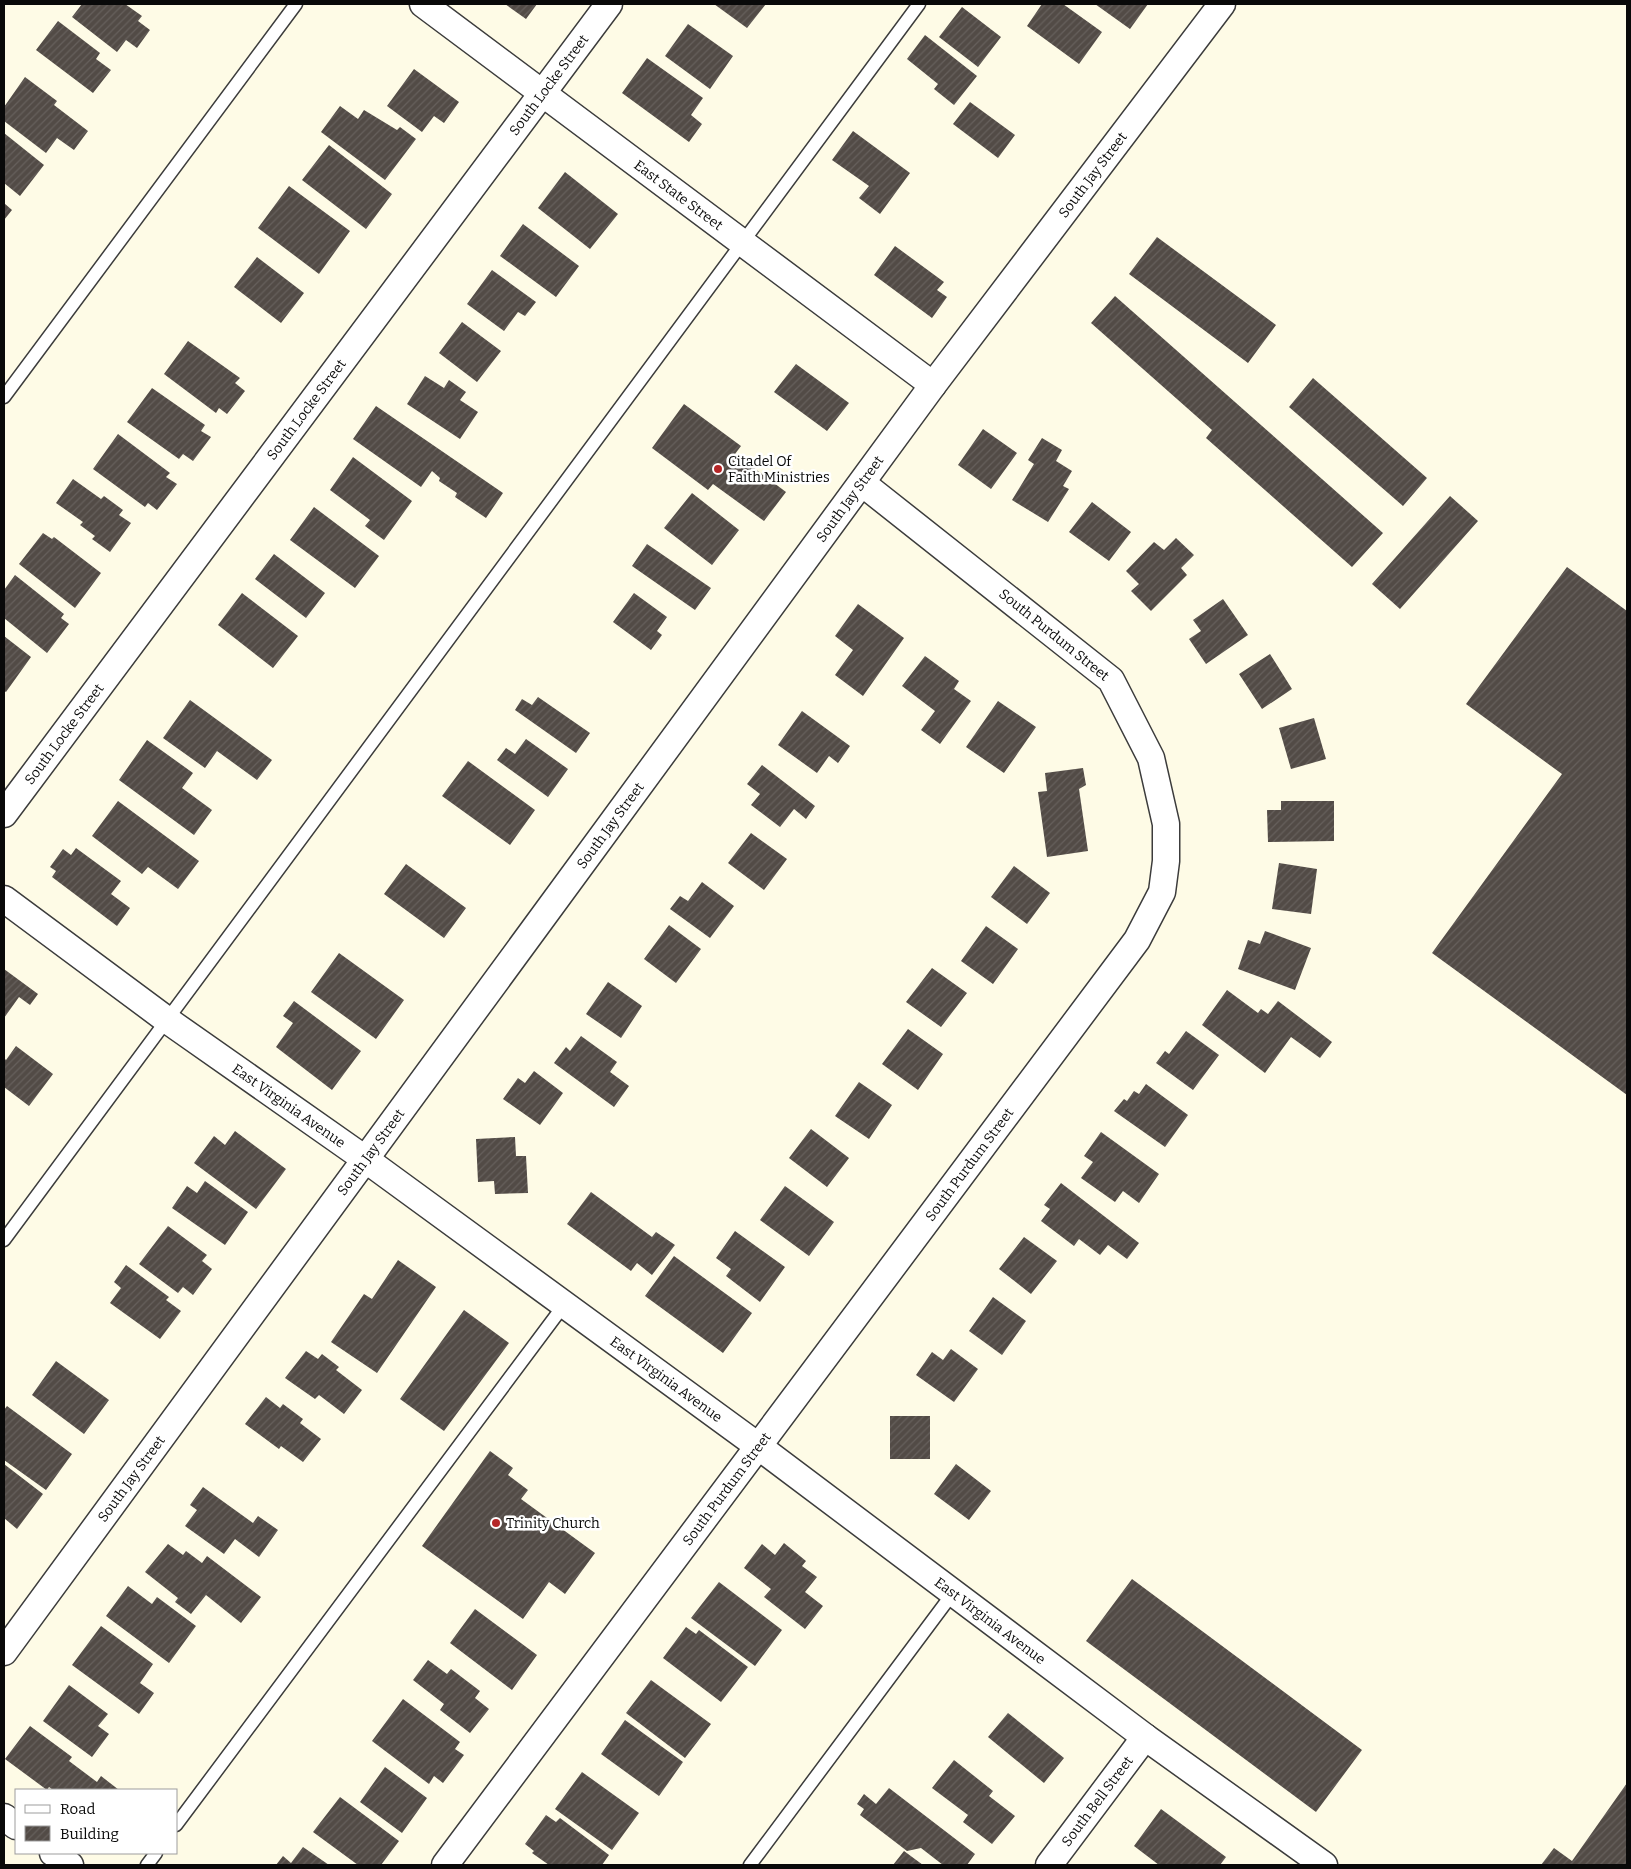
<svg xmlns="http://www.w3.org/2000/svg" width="1631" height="1869" viewBox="0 0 1631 1869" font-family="Bitter,serif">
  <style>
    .building { fill: url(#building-hatch) }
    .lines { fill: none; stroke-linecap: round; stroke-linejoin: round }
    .lane-casing { stroke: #3c3c3c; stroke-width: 15 }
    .street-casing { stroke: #3c3c3c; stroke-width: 29 }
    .lane { stroke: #fff; stroke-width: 12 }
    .street { stroke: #fff; stroke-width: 26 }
    .poi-dot { fill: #b42627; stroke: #fff; stroke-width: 2 }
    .labels { text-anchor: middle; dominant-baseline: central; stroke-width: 5; stroke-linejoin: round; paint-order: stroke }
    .street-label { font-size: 14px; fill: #090909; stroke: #fff }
    .poi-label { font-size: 14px; fill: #090909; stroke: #fff; text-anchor: start }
  </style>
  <defs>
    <pattern id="building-hatch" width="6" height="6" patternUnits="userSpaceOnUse" patternTransform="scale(1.25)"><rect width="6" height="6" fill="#524b46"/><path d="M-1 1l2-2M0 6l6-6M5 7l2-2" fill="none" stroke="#66605c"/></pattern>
  </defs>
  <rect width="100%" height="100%" fill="#fefbe6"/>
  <path class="building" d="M 82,4 L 125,4 L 142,16 L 138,21 L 150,30 L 137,48 L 126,40 L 117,52 L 72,17 Z
    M 505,4 L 537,4 L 526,19 Z
    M 714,4 L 766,4 L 747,28 Z
    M 1042,4 L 1063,4 L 1102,32 L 1079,64 L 1027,26 Z
    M 1095,4 L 1148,4 L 1130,29 Z
    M 962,7 L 1001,37 L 978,67 L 939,37 Z
    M 58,21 L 100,53 L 96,59 L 111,70 L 93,93 L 36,50 Z
    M 688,24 L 733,56 L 710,89 L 665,56 Z
    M 925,35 L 977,76 L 954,105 L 934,89 L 938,84 L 907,59 Z
    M 647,58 L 703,98 L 691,115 L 702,124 L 689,142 L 622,93 Z
    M 414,69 L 459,102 L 444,123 L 434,116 L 422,132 L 387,106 Z
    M 25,77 L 57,101 L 54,105 L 88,131 L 74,150 L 57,138 L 46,153 L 4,121 L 4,107 Z
    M 970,102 L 1015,135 L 998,158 L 953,124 Z
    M 340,106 L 358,119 L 364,110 L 397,130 L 400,127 L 416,139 L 385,180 L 321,132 Z
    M 853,131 L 910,173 L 880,214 L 859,198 L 869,186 L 832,160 Z
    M 4,133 L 44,165 L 20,196 L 4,183 Z
    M 329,145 L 392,194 L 366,229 L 302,180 Z
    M 565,172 L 618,214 L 590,249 L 538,208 Z
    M 289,186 L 350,231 L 319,274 L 258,228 Z
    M 4,203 L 12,210 L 4,220 Z
    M 523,224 L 579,266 L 556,297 L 500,256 Z
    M 1157,237 L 1276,325 L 1248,363 L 1129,274 Z
    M 895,246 L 944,282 L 937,290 L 947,297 L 932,318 L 874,275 Z
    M 257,257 L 304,293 L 281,323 L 234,287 Z
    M 492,270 L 536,302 L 525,316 L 518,312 L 504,331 L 467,304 Z
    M 1115,296 L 1383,533 L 1352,567 L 1206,438 L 1212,430 L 1091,323 Z
    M 462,322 L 501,351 L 477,382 L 439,353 Z
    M 188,341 L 240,378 L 235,383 L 245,391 L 227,414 L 219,408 L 216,413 L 164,374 Z
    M 796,364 L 849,403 L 827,431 L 774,392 Z
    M 425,376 L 444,388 L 449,380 L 466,392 L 460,400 L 478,412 L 460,439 L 407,404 Z
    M 1313,378 L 1427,478 L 1403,506 L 1289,407 Z
    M 152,388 L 205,425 L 201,431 L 211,437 L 193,461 L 183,454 L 179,459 L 127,422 Z
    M 684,404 L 741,446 L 735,454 L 786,492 L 764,521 L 713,484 L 708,490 L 652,448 Z
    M 376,406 L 503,493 L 486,518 L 455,497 L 457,493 L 439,481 L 440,478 L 432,471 L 421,487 L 353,439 Z
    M 983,429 L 1017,453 L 991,489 L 958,465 Z
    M 118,434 L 170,473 L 166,477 L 177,484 L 157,510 L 148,503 L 145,507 L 93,469 Z
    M 1042,438 L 1062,450 L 1056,461 L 1072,471 L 1063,486 L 1069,489 L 1048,522 L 1012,500 L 1034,464 L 1028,460 Z
    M 353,457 L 412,501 L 384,540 L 365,526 L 370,520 L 330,490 Z
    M 73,479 L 101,499 L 104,496 L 123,510 L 119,515 L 131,523 L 110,552 L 92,539 L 95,536 L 80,525 L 83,522 L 56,503 Z
    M 692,493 L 739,530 L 712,565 L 664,528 Z
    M 1450,496 L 1478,521 L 1400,609 L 1372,584 Z
    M 1092,502 L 1131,532 L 1109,561 L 1069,532 Z
    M 314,507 L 379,556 L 355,588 L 290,540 Z
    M 43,533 L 52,539 L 54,537 L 101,573 L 75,608 L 19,564 Z
    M 1176,538 L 1194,555 L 1181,568 L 1187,575 L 1151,611 L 1131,591 L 1139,584 L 1126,571 L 1154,542 L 1164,550 Z
    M 647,544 L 711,588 L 695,610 L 632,566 Z
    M 274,554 L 325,593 L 306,618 L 255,579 Z
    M 1567,567 L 1627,611 L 1627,1095 L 1432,953 L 1562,774 L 1466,704 Z
    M 15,575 L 64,614 L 61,618 L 69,624 L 47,653 L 4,618 L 4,590 Z
    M 242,593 L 298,636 L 273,668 L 218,625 Z
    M 634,593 L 667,617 L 657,631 L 662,635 L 651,650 L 613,622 Z
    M 1223,599 L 1248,635 L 1206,664 L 1189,639 L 1201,631 L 1193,620 Z
    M 858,604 L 904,638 L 863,696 L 835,675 L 853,650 L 835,636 Z
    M 4,636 L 31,657 L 6,692 L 4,691 Z
    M 1270,654 L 1292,689 L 1262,709 L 1239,674 Z
    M 925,656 L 959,681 L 954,689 L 971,701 L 940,744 L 921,730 L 935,711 L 902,686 Z
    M 538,697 L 590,733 L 576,753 L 515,710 L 522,699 L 532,705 Z
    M 190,700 L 272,760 L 257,780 L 217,751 L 205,768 L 163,738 Z
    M 998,701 L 1036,727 L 1004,773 L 966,747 Z
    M 802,711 L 850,746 L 838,763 L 829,756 L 817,773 L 778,745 Z
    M 1314,718 L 1326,759 L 1291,769 L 1279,728 Z
    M 526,739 L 568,769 L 548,797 L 497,760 L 506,748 L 515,754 Z
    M 147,740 L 193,773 L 182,788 L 212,810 L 194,835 L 119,780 Z
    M 468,761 L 535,810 L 510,845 L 442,796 Z
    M 762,765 L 815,806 L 806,819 L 794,809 L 780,827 L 751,805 L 760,794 L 747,784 Z
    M 1083,768 L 1086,785 L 1079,789 L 1088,851 L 1047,857 L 1038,792 L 1047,791 L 1045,773 Z
    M 118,801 L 199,861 L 178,889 L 148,867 L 142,874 L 92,836 Z
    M 1281,801 L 1334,801 L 1334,841 L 1268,842 L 1267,810 L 1281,810 Z
    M 751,833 L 787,859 L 764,890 L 728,863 Z
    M 76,848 L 121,881 L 111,894 L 130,908 L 117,926 L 52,877 L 56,871 L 50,867 L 63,849 L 71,855 Z
    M 1279,863 L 1317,869 L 1311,914 L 1272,909 Z
    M 406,864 L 466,908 L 444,938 L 384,894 Z
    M 1014,866 L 1050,893 L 1027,924 L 991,897 Z
    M 702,882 L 734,906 L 710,938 L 670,909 L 680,896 L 688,901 Z
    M 669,925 L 701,949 L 676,983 L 644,959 Z
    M 986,926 L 1018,949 L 993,984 L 961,961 Z
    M 1265,931 L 1311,948 L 1295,990 L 1238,969 L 1248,940 L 1260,944 Z
    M 339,953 L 404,1000 L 376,1039 L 311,992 Z
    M 932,968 L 967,993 L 941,1027 L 906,1002 Z
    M 4,969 L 38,994 L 30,1005 L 19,997 L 4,1018 Z
    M 608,982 L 642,1006 L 621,1038 L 586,1014 Z
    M 1227,990 L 1258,1013 L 1261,1009 L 1268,1014 L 1278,1001 L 1332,1042 L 1320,1058 L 1291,1037 L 1265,1073 L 1202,1025 Z
    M 294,1001 L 361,1051 L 332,1090 L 276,1047 L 293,1023 L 283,1016 Z
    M 908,1029 L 943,1054 L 918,1090 L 882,1064 Z
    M 1186,1031 L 1219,1055 L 1193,1090 L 1156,1063 L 1165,1051 L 1169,1054 Z
    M 581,1036 L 617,1062 L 610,1072 L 629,1086 L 614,1107 L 554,1063 L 566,1047 L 570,1051 Z
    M 16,1046 L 53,1074 L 29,1106 L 4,1087 L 4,1058 L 6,1060 Z
    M 534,1071 L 563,1093 L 540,1125 L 503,1099 L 518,1078 L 525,1083 Z
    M 859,1082 L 892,1105 L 869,1139 L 835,1116 Z
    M 1146,1084 L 1188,1115 L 1165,1147 L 1114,1111 L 1124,1099 L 1127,1101 L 1134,1091 L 1139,1094 Z
    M 811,1129 L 849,1158 L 827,1187 L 789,1158 Z
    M 235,1131 L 286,1169 L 256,1209 L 194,1163 L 214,1136 L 225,1145 Z
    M 1101,1132 L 1159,1174 L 1139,1203 L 1123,1191 L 1115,1202 L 1081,1178 L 1093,1162 L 1084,1156 Z
    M 515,1137 L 516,1156 L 526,1156 L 528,1193 L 495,1194 L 494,1181 L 478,1182 L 476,1139 Z
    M 205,1181 L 248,1212 L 225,1245 L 172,1208 L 187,1186 L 197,1193 Z
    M 1061,1183 L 1139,1243 L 1127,1259 L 1108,1245 L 1100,1255 L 1079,1239 L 1074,1246 L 1041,1221 L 1050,1209 L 1044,1205 Z
    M 785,1186 L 834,1222 L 809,1256 L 760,1220 Z
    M 591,1192 L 652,1237 L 656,1232 L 675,1245 L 652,1275 L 637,1263 L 631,1271 L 567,1224 Z
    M 168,1226 L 207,1255 L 202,1261 L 212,1269 L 193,1295 L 183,1287 L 178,1293 L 139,1264 Z
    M 735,1231 L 785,1267 L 760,1302 L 726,1276 L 731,1269 L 716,1258 Z
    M 1024,1237 L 1057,1261 L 1031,1294 L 999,1269 Z
    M 674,1256 L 752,1313 L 723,1353 L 645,1296 Z
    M 398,1260 L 436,1287 L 377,1373 L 331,1342 L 364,1294 L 372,1299 Z
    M 126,1265 L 169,1297 L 166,1300 L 181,1311 L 160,1339 L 110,1303 L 121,1288 L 114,1282 Z
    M 993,1297 L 1026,1321 L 1002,1355 L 969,1331 Z
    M 464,1310 L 509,1343 L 444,1431 L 400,1399 Z
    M 951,1349 L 978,1369 L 954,1402 L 916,1375 L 932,1352 L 943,1360 Z
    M 306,1351 L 318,1359 L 322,1354 L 339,1367 L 336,1370 L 362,1390 L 344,1414 L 319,1395 L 315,1399 L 285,1378 Z
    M 56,1361 L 109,1400 L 84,1434 L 32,1395 Z
    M 266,1397 L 280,1408 L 283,1404 L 303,1419 L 300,1423 L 321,1439 L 303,1462 L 281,1446 L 279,1449 L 245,1424 Z
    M 7,1406 L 72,1454 L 46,1490 L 4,1460 L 4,1410 Z
    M 890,1416 L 930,1416 L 930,1459 L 890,1459 Z
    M 490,1451 L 513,1468 L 508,1475 L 528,1490 L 521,1499 L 595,1553 L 565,1594 L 549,1582 L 523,1619 L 422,1546 Z
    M 4,1464 L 43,1494 L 17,1529 L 4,1518 Z
    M 956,1464 L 991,1491 L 969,1520 L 934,1494 Z
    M 203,1487 L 253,1523 L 258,1516 L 278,1530 L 259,1557 L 235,1539 L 224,1554 L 185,1526 L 197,1510 L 190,1505 Z
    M 784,1543 L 806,1561 L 802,1566 L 817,1577 L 805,1592 L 823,1606 L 805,1629 L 764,1597 L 771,1589 L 744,1568 L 762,1544 L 775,1555 Z
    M 168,1544 L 183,1555 L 186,1551 L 202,1563 L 207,1556 L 261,1597 L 241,1623 L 206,1595 L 191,1614 L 175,1602 L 178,1598 L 145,1572 Z
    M 1132,1579 L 1362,1750 L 1316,1812 L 1086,1641 Z
    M 719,1582 L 782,1630 L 755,1666 L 691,1618 Z
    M 128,1586 L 152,1604 L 157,1597 L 196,1626 L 169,1663 L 106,1616 Z
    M 475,1609 L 537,1655 L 512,1690 L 450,1643 Z
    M 101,1626 L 153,1664 L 140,1683 L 154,1693 L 139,1714 L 72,1665 Z
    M 686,1627 L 696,1634 L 699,1630 L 748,1667 L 721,1702 L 663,1658 Z
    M 428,1660 L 447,1674 L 451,1669 L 480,1691 L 475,1698 L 489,1709 L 470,1733 L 440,1710 L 444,1704 L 413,1680 Z
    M 651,1680 L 711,1724 L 685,1758 L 626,1713 Z
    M 69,1685 L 108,1714 L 98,1726 L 109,1734 L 92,1757 L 43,1721 Z
    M 403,1699 L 460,1742 L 455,1749 L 464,1755 L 443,1783 L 434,1776 L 429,1784 L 372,1741 Z
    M 1008,1713 L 1064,1758 L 1044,1783 L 988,1737 Z
    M 625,1720 L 683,1762 L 659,1796 L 601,1754 Z
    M 30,1726 L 72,1757 L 69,1761 L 97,1782 L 101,1776 L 119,1790 L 53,1790 L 49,1787 L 47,1790 L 5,1759 Z
    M 954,1760 L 993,1791 L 989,1796 L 1015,1816 L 992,1844 L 963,1822 L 968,1815 L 932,1788 Z
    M 385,1767 L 427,1798 L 402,1833 L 360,1802 Z
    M 582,1772 L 639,1813 L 612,1850 L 555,1809 Z
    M 1627,1783 L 1627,1865 L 1541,1865 L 1554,1848 L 1572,1861 Z
    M 889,1788 L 975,1854 L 967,1865 L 943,1865 L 921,1848 L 907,1851 L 860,1815 L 864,1809 L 857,1804 L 864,1794 L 876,1804 Z
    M 340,1797 L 399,1841 L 381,1865 L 358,1865 L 313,1832 Z
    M 1161,1809 L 1226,1857 L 1220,1865 L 1159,1865 L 1134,1846 Z
    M 546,1815 L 556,1822 L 560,1818 L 609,1855 L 602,1865 L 549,1865 L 532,1853 L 534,1851 L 525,1844 Z
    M 303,1847 L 329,1865 L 276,1865 L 283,1856 L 291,1863 Z
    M 904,1851 L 923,1865 L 893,1865 Z"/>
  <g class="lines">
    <defs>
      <path id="lane" d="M 4,397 L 296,4
        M 4,1240 L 919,4
        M 176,1825 L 564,1305
        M 147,1865 L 156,1853
        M 750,1865 L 953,1593"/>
      <g id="street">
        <path id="s1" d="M 423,4 L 933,385"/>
        <path id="s2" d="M 4,814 L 609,4"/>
        <path id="s3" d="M 4,899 L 167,1020 L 365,1159 L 758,1446 L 1145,1737 L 1324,1865"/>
        <path id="s4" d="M 4,1652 L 933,385 L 1222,4"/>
        <path d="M 4,1817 L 16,1826"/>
        <path d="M 53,1853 L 70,1865"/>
        <path id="s5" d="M 445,1865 L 1137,940 L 1162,892 L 1166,861 L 1166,824 L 1151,758 L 1111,680 L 862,483"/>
        <path id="s6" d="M 1049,1865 L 1145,1737"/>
      </g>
    </defs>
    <use href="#lane" class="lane-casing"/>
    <use href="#street" class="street-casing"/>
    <use href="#lane" class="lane"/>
    <use href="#street" class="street"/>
  </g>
  <g class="poi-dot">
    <circle cx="718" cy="469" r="5"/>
    <circle cx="496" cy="1523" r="5"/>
  </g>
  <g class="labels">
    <g class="street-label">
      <text stroke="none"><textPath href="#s2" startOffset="910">South Locke Street</textPath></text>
      <text stroke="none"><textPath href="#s4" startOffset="1835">South Jay Street</textPath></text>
      <text stroke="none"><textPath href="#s1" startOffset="319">East State Street</textPath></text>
      <text stroke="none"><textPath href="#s2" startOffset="505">South Locke Street</textPath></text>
      <text stroke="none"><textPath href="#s4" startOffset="1430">South Jay Street</textPath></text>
      <text transform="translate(1054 635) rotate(39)">South Purdum Street</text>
      <text stroke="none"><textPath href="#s2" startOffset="100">South Locke Street</textPath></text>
      <text stroke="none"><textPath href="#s4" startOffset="1025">South Jay Street</textPath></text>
      <text stroke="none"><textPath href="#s3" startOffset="352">East Virginia Avenue</textPath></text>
      <text stroke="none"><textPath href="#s4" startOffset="620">South Jay Street</textPath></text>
      <text stroke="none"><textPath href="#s5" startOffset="875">South Purdum Street</textPath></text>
      <text stroke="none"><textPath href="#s3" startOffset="818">East Virginia Avenue</textPath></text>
      <text stroke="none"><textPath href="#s4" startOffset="215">South Jay Street</textPath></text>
      <text stroke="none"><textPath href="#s5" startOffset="470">South Purdum Street</textPath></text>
      <text stroke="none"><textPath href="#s3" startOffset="1222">East Virginia Avenue</textPath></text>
      <text stroke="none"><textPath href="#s6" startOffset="80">South Bell Street</textPath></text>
    </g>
    <g class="poi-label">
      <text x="728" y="461">Citadel Of<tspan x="728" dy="16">Faith Ministries</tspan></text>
      <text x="506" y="1523">Trinity Church</text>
    </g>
  </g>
  <rect width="1631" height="1869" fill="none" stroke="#090909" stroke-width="10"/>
  <rect x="15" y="1789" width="162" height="65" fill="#ffffff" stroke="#9d9d9d"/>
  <rect x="25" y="1805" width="25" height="8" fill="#ffffff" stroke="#9d9d9d"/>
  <text x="60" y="1814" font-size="15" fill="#090909">Road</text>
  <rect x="25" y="1826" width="25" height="15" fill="url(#building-hatch)" stroke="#9d9d9d"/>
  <text x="60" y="1839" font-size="15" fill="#090909">Building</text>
</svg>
